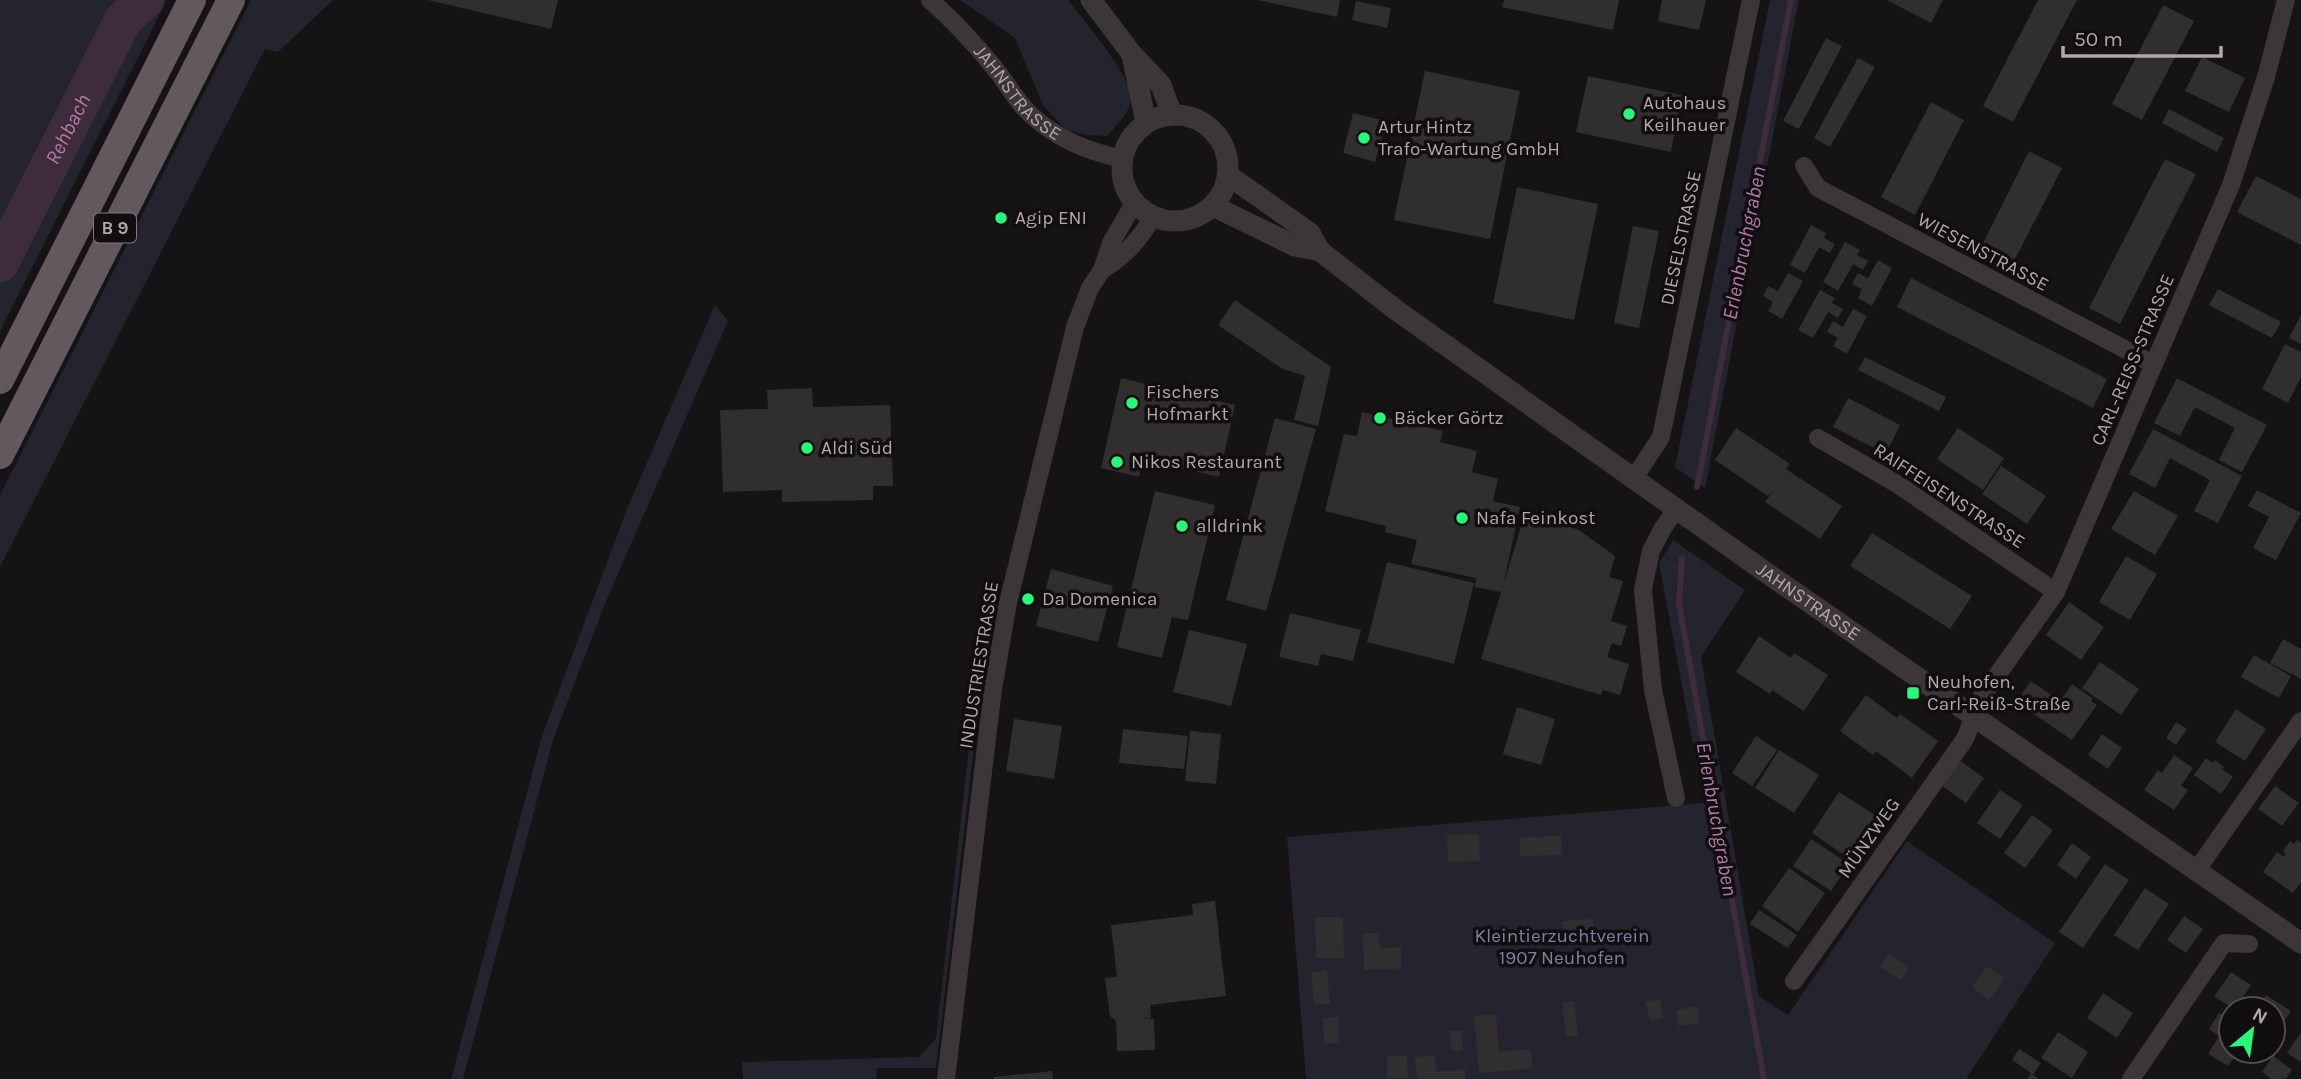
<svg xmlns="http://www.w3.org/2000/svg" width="2301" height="1079" viewBox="0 0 2301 1079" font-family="Karla,sans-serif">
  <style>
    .green { fill: #23242d }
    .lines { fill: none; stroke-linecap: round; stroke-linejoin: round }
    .stream { stroke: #3e2c3b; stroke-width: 6 }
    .river { stroke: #3e2c3b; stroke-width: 38 }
    .building { fill: #312e2f }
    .minor { stroke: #3c3639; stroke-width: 18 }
    .tertiary { stroke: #3c3639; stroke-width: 21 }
    .trunk { stroke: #62585d; stroke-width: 28 }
    .poi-dot { fill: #24fc79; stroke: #100e0f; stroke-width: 2.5 }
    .labels { text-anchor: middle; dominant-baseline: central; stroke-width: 7; stroke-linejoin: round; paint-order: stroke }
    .shield { fill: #100e0f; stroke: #84777e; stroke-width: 2 }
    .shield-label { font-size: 18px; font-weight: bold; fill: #b6a4ae }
    .street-label { font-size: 19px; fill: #b6a4ae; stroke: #100e0f }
    .poi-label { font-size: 19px; fill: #b6a4ae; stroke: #100e0f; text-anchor: start }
    .park-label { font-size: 19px; fill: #7a82a2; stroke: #100e0f }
    .water-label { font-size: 21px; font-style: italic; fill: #b478a8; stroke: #100e0f }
  </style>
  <rect width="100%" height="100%" fill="#151314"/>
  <path class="green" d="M 0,0 L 167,0 L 0,331 Z
    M 251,0 L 333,0 L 278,52 L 265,49 L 0,567 L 0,495 Z
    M 960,0 L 1068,0 C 1082,18 1135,80 1131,100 C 1128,115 1117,125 1107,136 L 1086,135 L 1065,129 L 1043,105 L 1015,38 Z
    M 1770,0 L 1799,0 L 1705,488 L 1675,467 Z
    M 715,305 L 728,321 L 604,606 L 553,740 L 463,1079 L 451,1079 L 542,736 L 627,509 Z
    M 1673,540 L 1745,590 L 1701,657 L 1759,996 L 1788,1015 L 1907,841 L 2055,943 L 1966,1079 L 1306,1079 L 1287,837 L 1704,803 L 1659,563 Z
    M 990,608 L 995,608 L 981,688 L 936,1068 L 877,1068 L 876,1079 L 743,1079 L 742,1062 L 919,1057 L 936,1038 L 976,687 Z"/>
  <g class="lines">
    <path class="stream" d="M 1697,487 L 1791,0
      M 1682,558 L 1679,604 L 1764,1079"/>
    <path class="river" id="s1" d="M 0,263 L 123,20 L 145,0"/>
  </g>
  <path class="building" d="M 428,0 L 558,0 L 551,29 Z
    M 1257,0 L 1340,0 L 1337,17 Z
    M 1504,0 L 1619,0 L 1613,30 L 1502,7 Z
    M 1662,0 L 1706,0 L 1699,30 L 1658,21 Z
    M 1887,0 L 1943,0 L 1931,23 Z
    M 2038,0 L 2077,0 L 2013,122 L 1983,106 Z
    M 1356,1 L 1391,8 L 1387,28 L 1352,20 Z
    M 2163,5 L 2194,21 L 2142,120 L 2112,104 Z
    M 1826,38 L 1842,46 L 1799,129 L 1783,121 Z
    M 2202,57 L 2245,78 L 2229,112 L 2185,91 Z
    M 1858,58 L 1875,67 L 1830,147 L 1814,138 Z
    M 1425,71 L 1520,91 L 1490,239 L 1394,220 Z
    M 1588,76 L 1682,95 L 1671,152 L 1576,132 Z
    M 1931,102 L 1964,120 L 1915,215 L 1881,197 Z
    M 2169,109 L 2224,138 L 2217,152 L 2162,123 Z
    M 1353,113 L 1386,121 L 1375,162 L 1343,153 Z
    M 2029,151 L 2062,168 L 2011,267 L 1979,251 Z
    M 2165,159 L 2196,174 L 2120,324 L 2089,308 Z
    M 2256,176 L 2301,199 L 2301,245 L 2237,212 Z
    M 1517,187 L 1598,204 L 1574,320 L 1493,303 Z
    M 1811,225 L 1826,233 L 1824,238 L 1835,244 L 1830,253 L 1819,247 L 1805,273 L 1790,265 Z
    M 1633,226 L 1659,231 L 1639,328 L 1614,323 Z
    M 1845,242 L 1860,250 L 1857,255 L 1868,261 L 1863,270 L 1853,264 L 1838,291 L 1823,282 Z
    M 1878,260 L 1892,268 L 1872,306 L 1858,298 L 1862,289 L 1852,284 L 1858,273 L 1868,278 Z
    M 1788,273 L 1803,281 L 1782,319 L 1768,311 L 1773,302 L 1763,296 L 1768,286 L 1778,291 Z
    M 1911,278 L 2107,379 L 2093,408 L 1897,307 Z
    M 2218,289 L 2281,322 L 2272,338 L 2209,305 Z
    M 1820,290 L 1835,298 L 1832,303 L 1843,309 L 1838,318 L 1828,312 L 1813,338 L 1798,330 Z
    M 1235,300 L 1331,367 L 1318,426 L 1294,420 L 1305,376 L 1281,368 L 1218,325 Z
    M 1853,309 L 1867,316 L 1847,354 L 1833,346 L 1838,338 L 1827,332 L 1833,321 L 1843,327 Z
    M 2301,315 L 2301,344 L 2289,338 Z
    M 2285,344 L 2301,352 L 2301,377 L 2288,403 L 2262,389 Z
    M 1865,357 L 1946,397 L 1939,411 L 1858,370 Z
    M 1121,378 L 1235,405 L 1219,477 L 1143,459 L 1139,477 L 1101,468 Z
    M 2177,378 L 2267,425 L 2242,472 L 2219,460 L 2235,428 L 2195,407 L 2180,436 L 2154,423 Z
    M 812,388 L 813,407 L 890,405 L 893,486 L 873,486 L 873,500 L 782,502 L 782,490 L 723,492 L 720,410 L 768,409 L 767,390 Z
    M 1848,398 L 1900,425 L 1886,454 L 1833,427 Z
    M 1362,412 L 1443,431 L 1440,442 L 1477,451 L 1472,472 L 1498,479 L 1493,501 L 1520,507 L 1503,586 L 1525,513 L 1579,530 L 1615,556 L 1609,577 L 1623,581 L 1611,621 L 1627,626 L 1621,646 L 1612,643 L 1607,657 L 1629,664 L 1620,695 L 1603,690 L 1601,695 L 1481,659 L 1501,592 L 1475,587 L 1476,578 L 1411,564 L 1417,540 L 1385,532 L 1386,526 L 1325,511 L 1344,434 L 1357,436 Z
    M 1275,418 L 1316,429 L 1266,611 L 1226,600 Z
    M 1736,428 L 1790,464 L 1786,469 L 1842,506 L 1820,539 L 1765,502 L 1774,490 L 1768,496 L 1715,460 Z
    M 1958,428 L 2004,458 L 1983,490 L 1937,459 Z
    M 2153,429 L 2242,476 L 2218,523 L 2194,511 L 2210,480 L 2170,458 L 2155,488 L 2129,474 Z
    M 2001,466 L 2046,496 L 2027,524 L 1982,494 Z
    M 2257,490 L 2301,513 L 2276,560 L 2253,548 L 2269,517 L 2248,506 Z
    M 1155,491 L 1215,505 L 1188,620 L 1172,617 L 1162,658 L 1117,647 Z
    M 2134,491 L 2178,516 L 2155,555 L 2111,529 Z
    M 1872,533 L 1972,596 L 1950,629 L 1850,566 Z
    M 2126,556 L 2157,574 L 2130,620 L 2099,602 Z
    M 1387,562 L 1474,583 L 1454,664 L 1367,642 Z
    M 1051,569 L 1113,586 L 1098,642 L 1036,626 Z
    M 2069,602 L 2104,627 L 2081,660 L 2046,635 Z
    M 1290,613 L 1361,630 L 1353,661 L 1321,654 L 1318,666 L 1279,657 Z
    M 1189,630 L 1247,644 L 1231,706 L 1173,692 Z
    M 1759,636 L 1791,658 L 1794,653 L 1828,675 L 1804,711 L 1772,690 L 1770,694 L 1736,672 Z
    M 2283,639 L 2301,649 L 2301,679 L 2270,663 Z
    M 2254,655 L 2291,676 L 2279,698 L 2241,677 Z
    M 2100,662 L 2139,689 L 2121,715 L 2082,688 Z
    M 2031,681 L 2060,701 L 2072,684 L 2092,698 L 2092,702 L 2097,705 L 2072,740 L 2016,702 Z
    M 1866,695 L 1897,718 L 1900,714 L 1938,741 L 1912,778 L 1876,751 L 1873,755 L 1840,731 Z
    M 1517,707 L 1555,719 L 1541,765 L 1503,754 Z
    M 2236,709 L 2266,729 L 2245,761 L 2215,742 Z
    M 1014,719 L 1062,726 L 1054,779 L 1006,771 Z
    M 2176,722 L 2187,729 L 2176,745 L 2166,738 Z
    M 1123,729 L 1188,736 L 1184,769 L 1119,763 Z
    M 1190,731 L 1221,734 L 1216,784 L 1185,781 Z
    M 2102,734 L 2122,748 L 2108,769 L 2088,755 Z
    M 1756,736 L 1777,750 L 1752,786 L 1732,773 Z
    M 1779,750 L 1819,775 L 1794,813 L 1755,788 Z
    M 2174,755 L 2193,768 L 2181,786 L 2188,790 L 2174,810 L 2144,790 L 2158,770 L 2162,773 Z
    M 2206,758 L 2213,763 L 2215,760 L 2224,767 L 2222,769 L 2233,777 L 2221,794 L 2194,775 Z
    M 1959,760 L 1984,778 L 1966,803 L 1941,785 Z
    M 2275,786 L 2299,803 L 2282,826 L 2258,809 Z
    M 2000,790 L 2023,805 L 2000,839 L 1977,823 Z
    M 1839,792 L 1878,817 L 1850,859 L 1812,833 Z
    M 2032,815 L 2053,830 L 2025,868 L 2004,853 Z
    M 1479,834 L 1480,861 L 1448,862 L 1447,835 Z
    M 1561,836 L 1562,855 L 1520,856 L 1520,837 Z
    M 1811,839 L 1849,864 L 1831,891 L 1793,866 Z
    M 2297,840 L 2301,843 L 2301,882 L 2293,893 L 2263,872 L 2277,852 L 2284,857 L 2286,854 L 2283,851 L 2290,841 L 2294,844 Z
    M 2072,843 L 2091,857 L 2076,879 L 2057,865 Z
    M 2105,864 L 2129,880 L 2083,948 L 2059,932 Z
    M 1789,868 L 1825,893 L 1798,932 L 1762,906 Z
    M 2145,888 L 2169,904 L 2138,950 L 2114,935 Z
    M 1215,901 L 1226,996 L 1150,1005 L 1151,1018 L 1141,1019 L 1154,1019 L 1155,1050 L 1117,1051 L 1116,1021 L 1110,1016 L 1105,978 L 1117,977 L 1111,925 L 1193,915 L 1192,904 Z
    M 1759,910 L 1797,935 L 1788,948 L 1750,924 Z
    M 2184,916 L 2203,929 L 2186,953 L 2167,940 Z
    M 1315,917 L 1343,917 L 1344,958 L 1316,958 Z
    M 1593,919 L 1595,935 L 1563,937 L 1562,921 Z
    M 1363,933 L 1379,933 L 1380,948 L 1401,947 L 1401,969 L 1364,970 Z
    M 1889,953 L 1909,967 L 1901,980 L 1880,967 Z
    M 1987,966 L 2005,978 L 1989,1000 L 1972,987 Z
    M 1327,970 L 1330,1004 L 1314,1005 L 1311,972 Z
    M 2231,972 L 2251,985 L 2235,1009 L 2214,997 Z
    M 2103,993 L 2133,1013 L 2117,1038 L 2087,1018 Z
    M 2266,995 L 2291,1011 L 2273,1038 L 2273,1009 L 2257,1009 Z
    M 1660,999 L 1664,1018 L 1650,1021 L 1645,1002 Z
    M 1574,1001 L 1578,1036 L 1566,1037 L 1562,1003 Z
    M 1697,1006 L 1700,1023 L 1678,1026 L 1676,1010 Z
    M 2219,1013 L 2231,1020 L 2231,1038 L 2225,1048 L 2236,1054 L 2228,1066 L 2208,1054 L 2219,1036 L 2209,1029 Z
    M 1496,1014 L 1499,1052 L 1531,1049 L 1533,1068 L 1479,1073 L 1474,1016 Z
    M 1338,1017 L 1340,1043 L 1324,1044 L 1323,1018 Z
    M 1462,1030 L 1463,1050 L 1451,1051 L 1450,1031 Z
    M 2058,1032 L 2088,1052 L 2072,1078 L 2041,1058 Z
    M 2301,1032 L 2301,1062 L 2287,1053 Z
    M 2019,1049 L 2041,1063 L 2033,1075 L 2039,1079 L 2027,1079 L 2031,1073 L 2012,1060 Z
    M 1435,1055 L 1437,1072 L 1465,1069 L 1466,1079 L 1417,1079 L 1415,1057 Z
    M 1387,1056 L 1407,1056 L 1408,1078 L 1387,1078 Z
    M 2273,1056 L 2292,1070 L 2286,1079 L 2271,1079 L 2262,1072 Z
    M 1052,1071 L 1053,1079 L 994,1079 L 994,1077 Z"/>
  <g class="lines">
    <g class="minor">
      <path id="s2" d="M 930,0 C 955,22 976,45 997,71 C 1008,85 1017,102 1030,114 C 1057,139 1087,151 1122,159"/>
      <path d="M 1804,166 L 1818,188 L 2153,364"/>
      <path d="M 1102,270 C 1125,256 1139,240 1153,217"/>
      <path d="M 1818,438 L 1897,484 L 2056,592"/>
      <path d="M 1634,478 L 1661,437 L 1751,0"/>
      <path d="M 1676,798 L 1653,690 L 1643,589 L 1651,551 L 1663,528 L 1677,508"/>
      <path d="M 2196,871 L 2301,721"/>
      <path d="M 1794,981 L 1965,739 L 1981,698 L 2056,592 L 2231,185 L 2266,77 L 2286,0"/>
      <path d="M 946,1079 L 993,689 L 1008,603 L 1075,327 L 1090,288 L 1102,270 L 1111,243 L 1134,203"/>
      <path d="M 2131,1079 L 2224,943 L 2249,944"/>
    </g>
    <g class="tertiary">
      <path d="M 1091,0 L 1131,53 L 1161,85 L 1172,115"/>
      <path d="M 1132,55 L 1146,123"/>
      <circle cx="1175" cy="168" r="53"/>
      <path d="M 1228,175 L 1310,233 L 1320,251"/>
      <path id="s3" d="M 1213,206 L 1295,246 L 1320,251 L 1396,310 L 1771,576 L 2301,943"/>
    </g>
    <path class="trunk" d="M 0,380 L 192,0
      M 0,455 L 231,0"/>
  </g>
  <g class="poi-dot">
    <circle cx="1629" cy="114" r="7"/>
    <circle cx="1364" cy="138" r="7"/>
    <circle cx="1001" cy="218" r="7"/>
    <circle cx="1132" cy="403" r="7"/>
    <circle cx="1380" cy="418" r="7"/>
    <circle cx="807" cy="448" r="7"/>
    <circle cx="1117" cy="462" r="7"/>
    <circle cx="1462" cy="518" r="7"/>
    <circle cx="1182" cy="526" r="7"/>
    <circle cx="1028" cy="599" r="7"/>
    <rect x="1906" y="686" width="14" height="14" rx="3.5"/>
  </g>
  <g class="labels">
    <rect class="shield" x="94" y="213.5" width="42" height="29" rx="5"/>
    <g class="shield-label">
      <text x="115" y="228">B 9</text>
    </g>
    <g class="street-label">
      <text stroke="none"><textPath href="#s2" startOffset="128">JAHNSTRASSE</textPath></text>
      <text transform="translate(1681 238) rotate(-78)">DIESELSTRASSE</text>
      <text transform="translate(1983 252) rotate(28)">WIESENSTRASSE</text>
      <text transform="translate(2133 360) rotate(-67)">CARL-REISS-STRASSE</text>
      <text transform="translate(1949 496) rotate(33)">RAIFFEISENSTRASSE</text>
      <text stroke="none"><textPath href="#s3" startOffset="718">JAHNSTRASSE</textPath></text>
      <text transform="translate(979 665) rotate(-81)">INDUSTRIESTRASSE</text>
      <text transform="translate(1869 838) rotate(-55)">MÜNZWEG</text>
    </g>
    <g class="poi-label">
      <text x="1643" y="103">Autohaus<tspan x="1643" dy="22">Keilhauer</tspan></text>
      <text x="1378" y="127">Artur Hintz<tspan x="1378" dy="22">Trafo-Wartung GmbH</tspan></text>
      <text x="1015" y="218">Agip ENI</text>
      <text x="1146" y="392">Fischers<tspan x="1146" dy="22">Hofmarkt</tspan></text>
      <text x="1394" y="418">Bäcker Görtz</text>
      <text x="821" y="448">Aldi Süd</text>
      <text x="1131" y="462">Nikos Restaurant</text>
      <text x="1476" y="518">Nafa Feinkost</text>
      <text x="1196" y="526">alldrink</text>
      <text x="1042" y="599">Da Domenica</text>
      <text x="1927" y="682">Neuhofen,<tspan x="1927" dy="22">Carl-Reiß-Straße</tspan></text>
    </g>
    <g class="park-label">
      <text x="1562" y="936">Kleintierzuchtverein<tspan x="1562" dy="22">1907 Neuhofen</tspan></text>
    </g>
    <g class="water-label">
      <text stroke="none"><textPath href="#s1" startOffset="150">Rehbach</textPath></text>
      <text transform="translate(1744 243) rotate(-79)">Erlenbruchgraben</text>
      <text transform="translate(1717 819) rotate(80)">Erlenbruchgraben</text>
    </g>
  </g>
  <g transform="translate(2252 1030) rotate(29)"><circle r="33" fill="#100e0f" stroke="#524a4f" stroke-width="2"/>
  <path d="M0-5L12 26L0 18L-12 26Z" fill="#24fc79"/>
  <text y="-10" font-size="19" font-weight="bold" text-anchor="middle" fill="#b6a4ae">N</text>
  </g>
  <path d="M2063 46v10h158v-10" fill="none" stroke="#b6a4ae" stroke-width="3.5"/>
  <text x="2074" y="46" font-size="21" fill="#b6a4ae" stroke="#100e0f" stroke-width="5" paint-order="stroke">50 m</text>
</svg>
